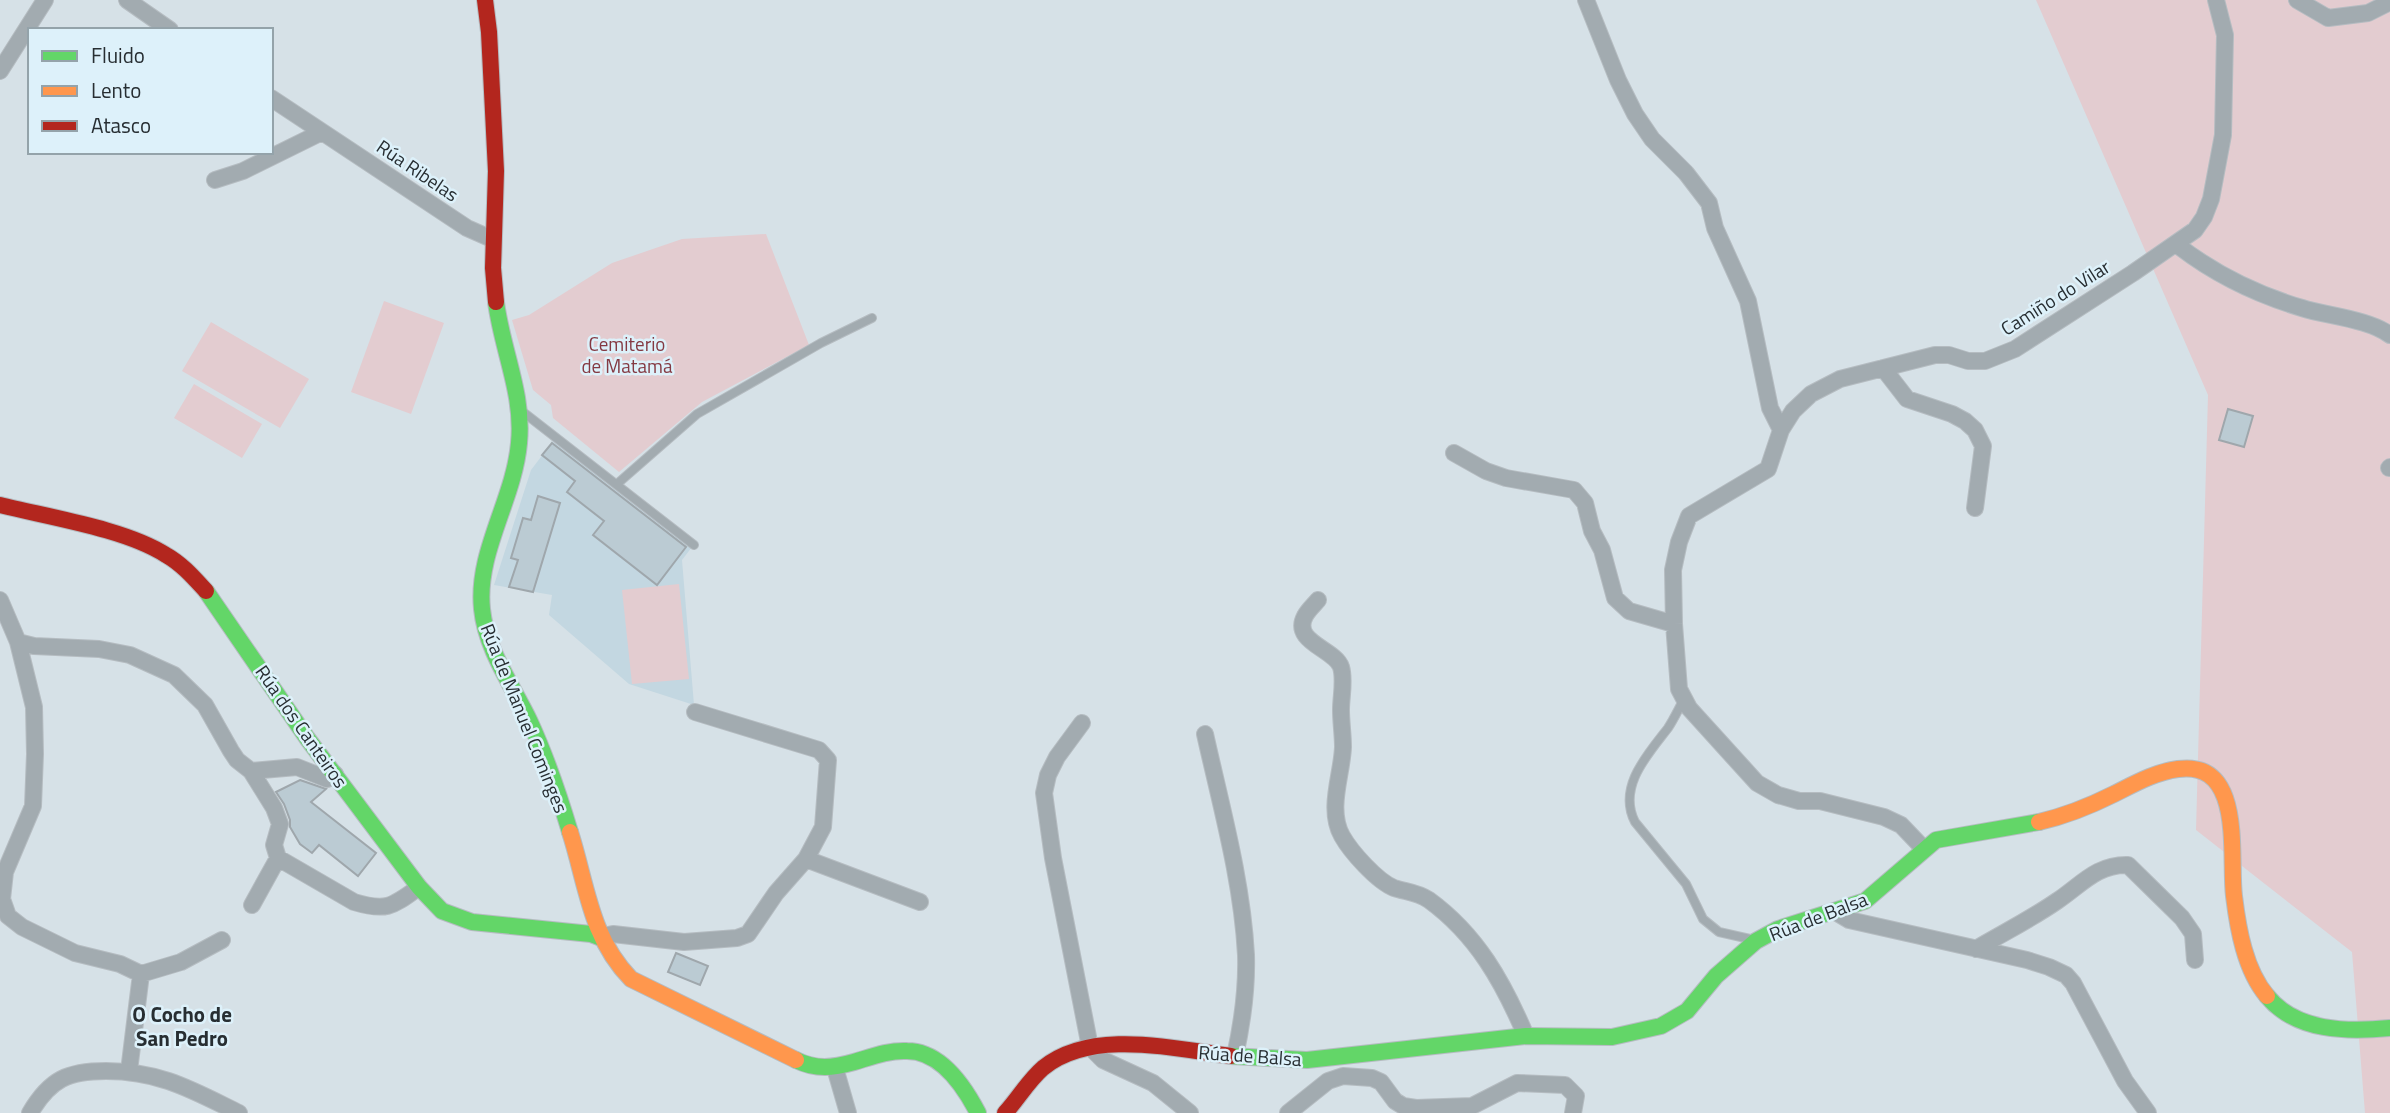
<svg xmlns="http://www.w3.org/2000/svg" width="2390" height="1113" viewBox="0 0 2390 1113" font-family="'Titillium Web',sans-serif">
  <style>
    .built { fill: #c3d7e1 }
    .green { fill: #e3ccd0 }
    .building { fill: #bbcbd3; stroke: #9fa7ac; stroke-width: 2 }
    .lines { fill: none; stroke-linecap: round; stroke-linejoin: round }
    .lane-casing { stroke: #b5bcc1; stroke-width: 10 }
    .street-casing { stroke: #b5bcc1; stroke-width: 18 }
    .fast-casing { stroke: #b5bcc1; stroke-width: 18 }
    .slow-casing { stroke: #b5bcc1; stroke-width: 18 }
    .jam-casing { stroke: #b5bcc1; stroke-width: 18 }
    .lane { stroke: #a2abb0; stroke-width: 8 }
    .street { stroke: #a2abb0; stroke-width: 16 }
    .fast { stroke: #63d668; stroke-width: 16 }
    .slow { stroke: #ff974d; stroke-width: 16 }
    .jam { stroke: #b3261e; stroke-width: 16 }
    .labels { text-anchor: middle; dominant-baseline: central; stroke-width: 5; stroke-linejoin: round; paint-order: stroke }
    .street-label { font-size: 19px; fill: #272e32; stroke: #ddf1fa }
    .park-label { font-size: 19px; fill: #843942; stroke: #ddf1fa }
    .neighbourhood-label { font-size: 21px; font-weight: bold; fill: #272e32; stroke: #ddf1fa }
  </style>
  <rect width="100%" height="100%" fill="#d6e1e7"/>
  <path class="built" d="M 553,441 L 692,547 L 682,560 L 694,705 L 629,684 L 549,615 L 552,595 L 494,585 L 531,470 Z"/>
  <path class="green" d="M 2036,0 L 2390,0 L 2390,1113 L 2365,1113 L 2352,952 L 2196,830 L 2208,395 Z
    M 766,234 L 809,345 L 702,402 L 619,472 L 553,418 L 551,405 L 533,390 L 512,320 L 529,315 L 612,263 L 682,239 Z
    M 384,301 L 444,323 L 411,414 L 351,392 Z
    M 211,322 L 309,379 L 280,428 L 182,371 Z
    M 194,384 L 262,424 L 242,458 L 174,418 Z
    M 679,584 L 689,679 L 632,684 L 622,590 Z"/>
  <path class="building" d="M 2228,409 L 2253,416 L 2244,447 L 2219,440 Z
    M 552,443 L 686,547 L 657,585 L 593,535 L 604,521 L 567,492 L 575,481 L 542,455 Z
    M 538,496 L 560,503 L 533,592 L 509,587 L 518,560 L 511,558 L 523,518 L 531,520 Z
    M 300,780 L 326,789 L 311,802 L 376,853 L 358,876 L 319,845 L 312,853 L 300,844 L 290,827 L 290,820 L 284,804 L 276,792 Z
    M 676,953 L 708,966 L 700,985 L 668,972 Z"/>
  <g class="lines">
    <defs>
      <path id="lane" d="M 523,412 L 694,545
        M 617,484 L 697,414 L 821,343 L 872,318
        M 1684,699 C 1679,708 1674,719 1668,728 C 1648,754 1617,787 1635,822 L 1686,884 L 1703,919 L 1719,932 L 1750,939"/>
      <path id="street" d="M 127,0 L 170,30
        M 1586,0 L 1618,80 L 1635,114 L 1652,139 L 1686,173 L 1709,203 L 1715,228 L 1748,301 L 1770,408 L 1781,430
        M 2297,0 L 2328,18 L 2368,13 L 2390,2
        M 0,71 L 45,0
        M 271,98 L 467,228 L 492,239
        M 215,180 L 243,171 L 322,132
        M 2176,244 C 2214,274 2255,294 2302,308 C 2327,316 2369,319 2390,335
        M 1883,368 L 1907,399 L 1952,414 L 1965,421 L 1975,430 L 1983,446 L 1975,508
        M 1454,453 L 1486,471 L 1506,478 L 1574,490 L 1585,503 L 1592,531 L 1602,550 L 1615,598 L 1629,611 L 1674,624
        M 2389,468 L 2390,467
        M 0,600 L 18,642 L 34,707 L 35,754 L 33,806 L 5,872 L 2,899 L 8,916 L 22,927 L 75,953 L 120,964 L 141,974 L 129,1071
        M 1318,600 C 1314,605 1308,610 1305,616 C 1291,642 1335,649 1341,667 C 1345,680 1341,696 1341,710 C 1341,722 1343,735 1343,747 C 1342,775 1327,809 1342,836 C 1351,852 1377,881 1394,888 C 1406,892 1417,892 1429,900 C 1477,935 1503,982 1526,1036
        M 18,642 L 34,646 L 99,649 L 130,655 L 174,675 L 205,705 L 231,751 L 237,760 L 251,771 L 274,808 L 280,824 L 274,845 L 278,858 L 354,902 C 387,912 393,906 419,887
        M 1082,723 L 1057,757 L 1048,775 L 1044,793 L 1053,858 L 1090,1047 L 1103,1060 L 1153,1083 L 1190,1113
        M 1205,734 C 1221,806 1242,880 1246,955 C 1247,988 1242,1024 1235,1056
        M 251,771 L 297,767 L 327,779 L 335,774
        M 1923,848 L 1901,825 L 1884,817 L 1820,801 L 1799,801 L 1778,795 L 1757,783 L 1689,708 L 1679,689 L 1674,624 L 1673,570 L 1679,542 L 1689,516 L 1768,469 L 1781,430 L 1793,411 L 1811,394 L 1840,379 L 1935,355 L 1949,355 L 1968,361 L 1985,361 L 2015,349 L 2133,273 L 2195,230 L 2204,217 L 2211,199 L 2223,135 L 2225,35 L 2216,0
        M 806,859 L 920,902
        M 252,905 L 278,858
        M 1834,911 L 1849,920 L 2027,960 L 2049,967 L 2066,975 L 2073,983 L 2125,1081 L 2148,1113
        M 599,937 L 613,934 L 684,942 L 737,938 L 748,934 L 776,893 L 806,859 L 823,827 L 828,760 L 819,750 L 695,712
        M 1976,949 C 2003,933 2031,919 2057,901 C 2081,885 2097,864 2128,865 L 2182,918 L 2193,934 L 2195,960
        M 141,974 L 181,962 L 222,940
        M 835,1068 L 848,1113
        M 30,1113 C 50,1079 68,1071 106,1071 C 160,1071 192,1090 239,1113
        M 1288,1113 L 1328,1081 L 1343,1076 L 1372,1078 L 1381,1082 L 1395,1101 L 1403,1106 L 1416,1108 L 1472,1106 L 1517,1083 L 1565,1085 L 1576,1096 L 1573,1113"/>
      <path id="fast" d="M 496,302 C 502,350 524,394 519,443 C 514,500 476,552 482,609 C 486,650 513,686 530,722 C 546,757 559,795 570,832
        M 206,591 L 307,738 L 419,887 L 442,911 L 472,922 L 591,934 L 599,937
        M 2267,996 C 2296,1032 2348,1032 2390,1028
        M 1231,1056 L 1307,1060 L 1526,1036 L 1612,1037 L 1661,1026 L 1687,1011 L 1716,976 L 1756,941 L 1778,929 L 1865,901 L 1936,840 L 2039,822
        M 796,1060 C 816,1070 833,1068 854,1062 C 871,1057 889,1050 907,1051 C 941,1051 964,1086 978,1113"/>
      <path id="slow" d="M 2039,822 C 2065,816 2090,806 2114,794 C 2134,784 2155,772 2178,769 C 2245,760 2229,856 2234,896 C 2238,929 2245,970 2267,996
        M 570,832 C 587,885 590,937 631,979 L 796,1060"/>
      <path id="jam" d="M 485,0 L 489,32 L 496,171 L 493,268 L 496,302
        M 0,505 C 48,517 126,529 166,555 C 182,564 194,578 206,591
        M 1005,1113 C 1018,1099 1028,1081 1043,1068 C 1092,1028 1174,1049 1231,1056"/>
    </defs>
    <use href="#lane" class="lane-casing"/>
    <use href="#street" class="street-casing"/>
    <use href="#fast" class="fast-casing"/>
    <use href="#slow" class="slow-casing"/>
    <use href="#jam" class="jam-casing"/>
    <use href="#lane" class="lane"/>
    <use href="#street" class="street"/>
    <use href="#fast" class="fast"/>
    <use href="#slow" class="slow"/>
    <use href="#jam" class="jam"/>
  </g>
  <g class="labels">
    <g class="street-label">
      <text transform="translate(418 170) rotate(34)">Rúa Ribelas</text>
      <text transform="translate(2055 297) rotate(-32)">Camiño do Vilar</text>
      <text transform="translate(525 718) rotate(68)">Rúa de Manuel Cominges</text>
      <text transform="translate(302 726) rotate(55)">Rúa dos Canteiros</text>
      <text transform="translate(1818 916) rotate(-21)">Rúa de Balsa</text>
      <text transform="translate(1250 1055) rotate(4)">Rúa de Balsa</text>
    </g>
    <g class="park-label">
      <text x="627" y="343">Cemiterio<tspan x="627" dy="22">de Matamá</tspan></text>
    </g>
    <g class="neighbourhood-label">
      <text x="182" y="1014">O Cocho de<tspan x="182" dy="24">San Pedro</tspan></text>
    </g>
  </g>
  <rect x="28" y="28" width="245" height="126" fill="#ddf1fa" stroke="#94a3aa" stroke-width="2"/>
  <rect x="42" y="51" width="35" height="10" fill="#63d668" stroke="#94a3aa" stroke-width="2"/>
  <text x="91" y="63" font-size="21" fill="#272e32">Fluido</text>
  <rect x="42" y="86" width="35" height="10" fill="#ff974d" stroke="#94a3aa" stroke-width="2"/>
  <text x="91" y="98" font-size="21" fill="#272e32">Lento</text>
  <rect x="42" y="121" width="35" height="10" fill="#b3261e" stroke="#94a3aa" stroke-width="2"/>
  <text x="91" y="133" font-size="21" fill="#272e32">Atasco</text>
</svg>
